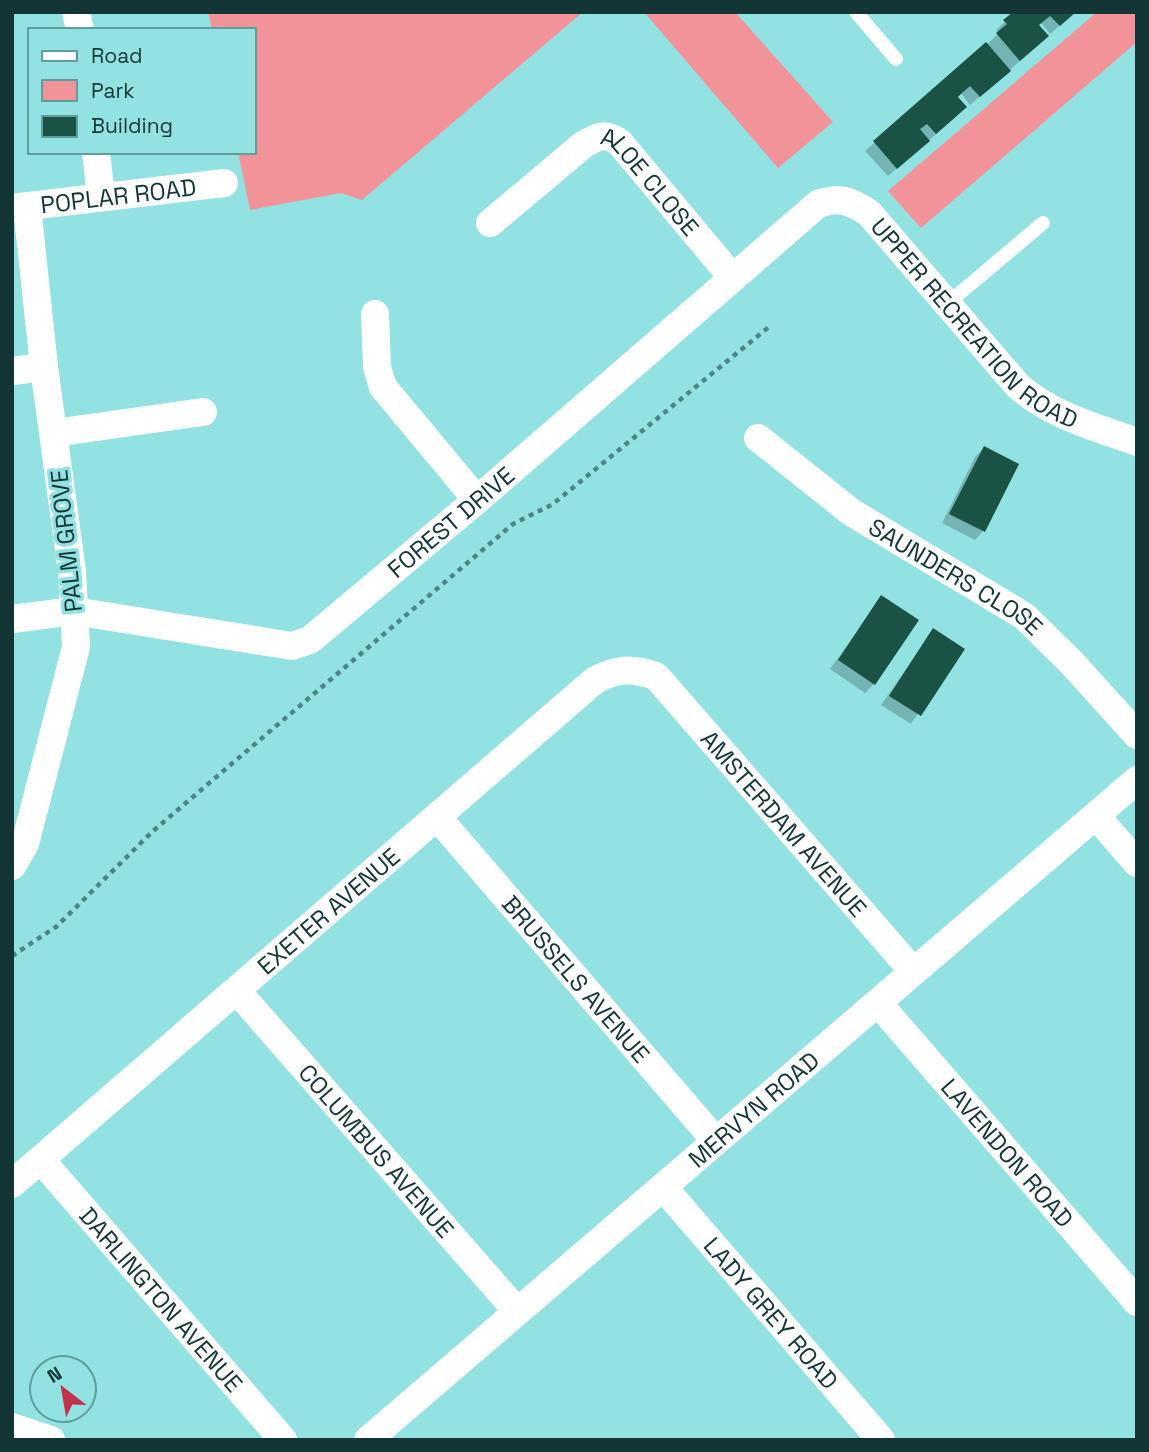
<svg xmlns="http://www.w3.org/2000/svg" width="1149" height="1452" viewBox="0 0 1149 1452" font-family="'Space Grotesk',sans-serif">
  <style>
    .green { fill: #f29399 }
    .shadow { fill: #0003 }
    .building { fill: #1a5246 }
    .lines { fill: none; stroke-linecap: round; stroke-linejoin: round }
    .path { stroke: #4d8484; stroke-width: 4.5; stroke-dasharray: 5 5; stroke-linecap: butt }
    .service { stroke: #fff; stroke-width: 14 }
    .minor { stroke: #fff; stroke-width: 28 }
    .labels { text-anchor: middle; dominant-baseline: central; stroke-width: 7; stroke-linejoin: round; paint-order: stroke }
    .street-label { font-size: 24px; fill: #133535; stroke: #93e2e2 }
  </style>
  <rect width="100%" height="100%" fill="#93e2e2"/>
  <path class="green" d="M 208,12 L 583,12 L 362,200 L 341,193 L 250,210 L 238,152 L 254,152 L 254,30 L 212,30 Z
    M 644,12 L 735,12 L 833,122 L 778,168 Z
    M 1097,12 L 1137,12 L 1137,42 L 921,228 L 888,191 Z"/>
  <path class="shadow" d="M 1015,12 L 1075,12 L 1050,34 L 1041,23 L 1037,26 L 1038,45 L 970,105 L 961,93 L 956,97 L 957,116 L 888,176 L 865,151 L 986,45 L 999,33 L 996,30 Z
    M 984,448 L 983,531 L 975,540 L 942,523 L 975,457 Z
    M 882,597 L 874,684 L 865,693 L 830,669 Z
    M 933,630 L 962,649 L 911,724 L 881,705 Z"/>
  <path class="building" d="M 1013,12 L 1076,12 L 1060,26 L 1050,16 L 1039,25 L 1049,36 L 1020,61 L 996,33 L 1007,24 L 1003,20 Z
    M 986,42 L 1011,71 L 980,97 L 970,86 L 962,93 L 958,97 L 967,107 L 936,134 L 927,124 L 920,129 L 930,141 L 897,169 L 873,141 Z
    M 984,446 L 1019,464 L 985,532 L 949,514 Z
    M 881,595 L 919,620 L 875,685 L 838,660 Z
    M 933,628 L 965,649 L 921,716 L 889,696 Z"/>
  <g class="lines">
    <path class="path" d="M 12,956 L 56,927 L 153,831 L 513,524 L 553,504 L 770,326"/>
    <path class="service" d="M 856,12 L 896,59
      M 947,304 L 1043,223"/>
    <g class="minor">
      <path d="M 76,12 L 80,30"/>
      <path d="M 96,152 L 101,196"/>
      <path id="s1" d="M 12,208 L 224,183"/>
      <path id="s2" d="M 490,223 L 583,145 C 598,136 605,132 620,143 L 732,277"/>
      <path d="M 375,314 L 377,367 L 383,387 L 477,500"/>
      <path d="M 12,371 L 44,367"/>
      <path d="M 54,433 L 203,412"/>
      <path id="s3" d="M 758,438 L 851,512 L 1024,616 L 1071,662 L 1137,735"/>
      <path id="s4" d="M 12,619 L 74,611 L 292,646 L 310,640 L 477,500 L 818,204 C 840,196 850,201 869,213 L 1018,386 C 1052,416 1095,427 1137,442"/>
      <path d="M 1096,816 L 1137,863"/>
      <path id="s5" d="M 438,818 L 715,1140"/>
      <path d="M 12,866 L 25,844 L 76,647 L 72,571 L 44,367 L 27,206"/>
      <path id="s6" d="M 237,991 L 517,1311"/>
      <path id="s7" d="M 878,1003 L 1137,1302"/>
      <path id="s8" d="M 41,1160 L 283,1440"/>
      <path id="s9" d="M 12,1184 L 594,681 C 617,668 632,668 656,676 L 913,971"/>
      <path id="s10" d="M 663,1187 L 881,1440"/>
      <path d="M 12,1427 L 51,1440"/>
      <path id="s11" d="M 368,1440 L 1137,780"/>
    </g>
  </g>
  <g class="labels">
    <g class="street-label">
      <text stroke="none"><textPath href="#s2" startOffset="210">ALOE CLOSE</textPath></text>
      <text stroke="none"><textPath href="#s1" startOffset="107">POPLAR ROAD</textPath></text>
      <text stroke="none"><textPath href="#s4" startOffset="1180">UPPER RECREATION ROAD</textPath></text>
      <text stroke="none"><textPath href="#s4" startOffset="486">FOREST DRIVE</textPath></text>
      <text transform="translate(66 541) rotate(-96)">PALM GROVE</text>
      <text stroke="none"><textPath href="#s3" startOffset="242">SAUNDERS CLOSE</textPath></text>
      <text stroke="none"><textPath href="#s9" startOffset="1029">AMSTERDAM AVENUE</textPath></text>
      <text stroke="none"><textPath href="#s9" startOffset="418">EXETER AVENUE</textPath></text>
      <text stroke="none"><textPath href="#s5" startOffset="212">BRUSSELS AVENUE</textPath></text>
      <text stroke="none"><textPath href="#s11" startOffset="508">MERVYN ROAD</textPath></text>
      <text stroke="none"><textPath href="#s6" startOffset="212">COLUMBUS AVENUE</textPath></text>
      <text stroke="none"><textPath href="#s7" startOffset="198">LAVENDON ROAD</textPath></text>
      <text stroke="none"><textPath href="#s8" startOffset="184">DARLINGTON AVENUE</textPath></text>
      <text stroke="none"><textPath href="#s10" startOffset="166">LADY GREY ROAD</textPath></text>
    </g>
  </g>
  <rect width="1149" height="1452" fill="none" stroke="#133535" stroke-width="28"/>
  <rect x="28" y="28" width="228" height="126" fill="#93e2e2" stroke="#609d9d" stroke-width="2"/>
  <rect x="42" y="51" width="35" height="10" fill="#ffffff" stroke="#609d9d" stroke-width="2"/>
  <text x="91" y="63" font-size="21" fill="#133535">Road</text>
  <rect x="42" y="80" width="35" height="21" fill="#f29399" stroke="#609d9d" stroke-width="2"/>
  <text x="91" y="98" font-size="21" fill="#133535">Park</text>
  <rect x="42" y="116" width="35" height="21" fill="#1a5246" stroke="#609d9d" stroke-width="2"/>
  <text x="91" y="133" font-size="21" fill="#133535">Building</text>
  <g transform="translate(63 1389) rotate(329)"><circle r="33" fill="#93e2e2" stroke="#609d9d" stroke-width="2"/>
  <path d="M0-5L12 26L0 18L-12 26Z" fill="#c2324b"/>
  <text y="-10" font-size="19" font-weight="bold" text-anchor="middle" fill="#133535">N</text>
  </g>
</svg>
